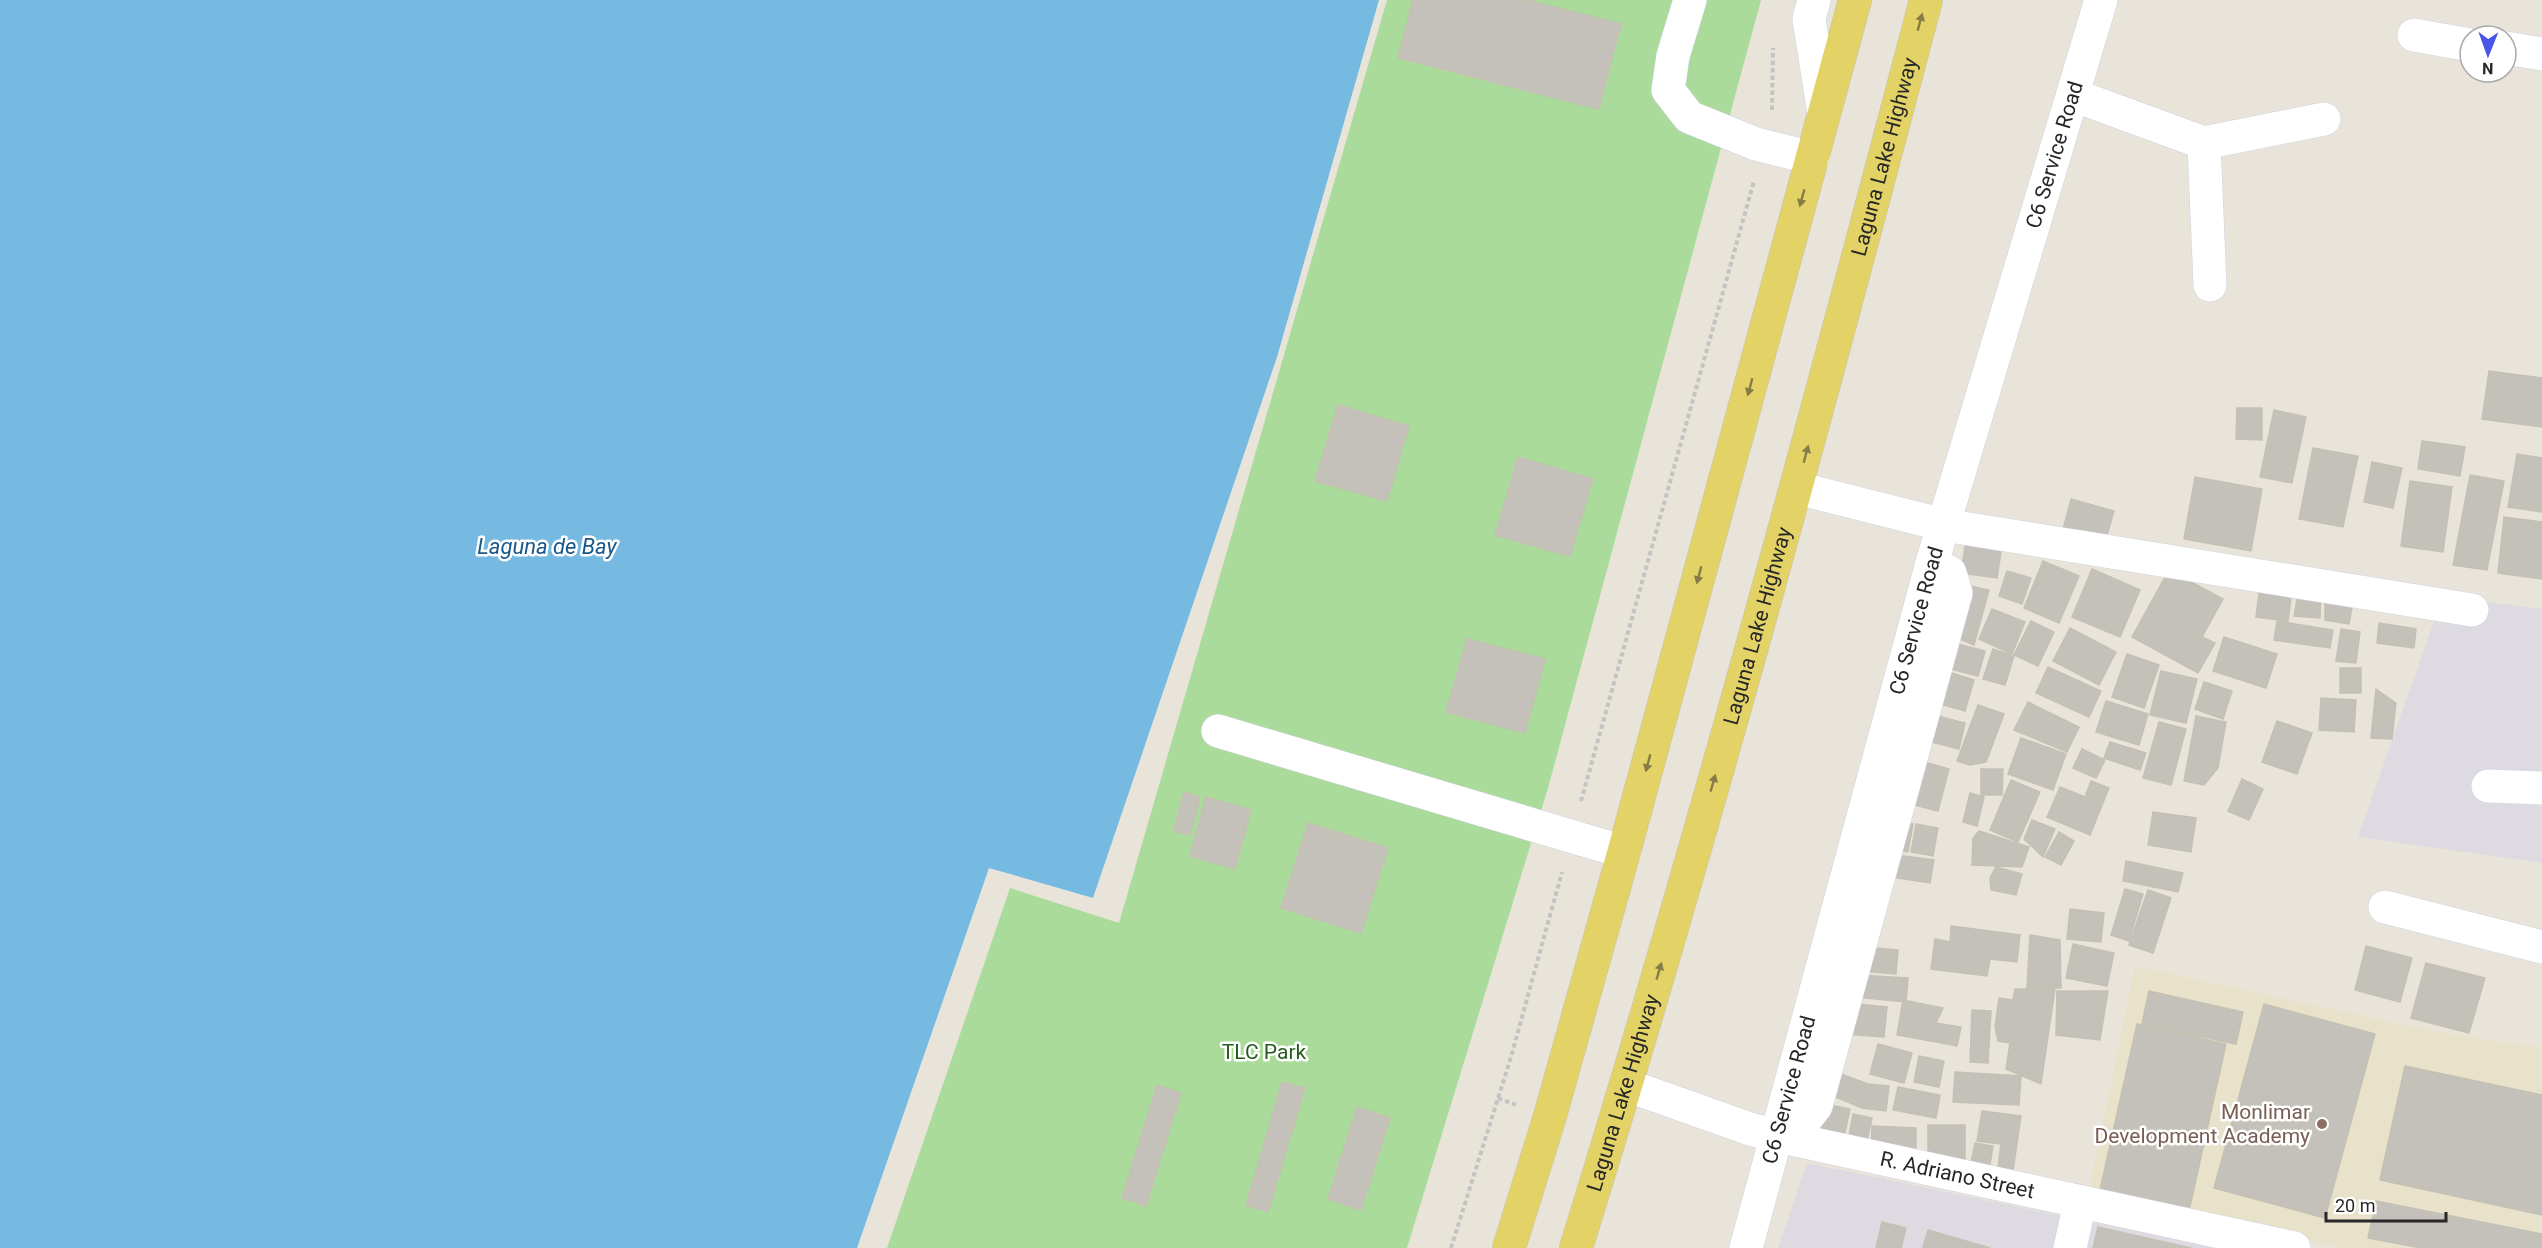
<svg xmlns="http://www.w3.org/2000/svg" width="2542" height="1248" viewBox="0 0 2542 1248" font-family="Roboto,sans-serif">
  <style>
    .industrial { fill: #dddae1 }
    .education { fill: #e9e2cb }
    .green { fill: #aadb9b }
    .water { fill: #76bae2 }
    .building { fill: #c4c1ba; stroke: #c4c0b4; stroke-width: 1.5 }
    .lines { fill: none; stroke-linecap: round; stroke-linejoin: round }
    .minor-casing { stroke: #d0d1df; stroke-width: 34 }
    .major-casing { stroke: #c3c3c3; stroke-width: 34 }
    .path { stroke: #c3c3c3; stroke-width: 4; stroke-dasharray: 4.5 3; stroke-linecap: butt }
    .minor { stroke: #fff; stroke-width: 33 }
    .major { stroke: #e3d265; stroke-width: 33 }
    .oneway { fill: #857c46 }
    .education-dot { fill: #8d6e63; stroke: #fff; stroke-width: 2 }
    .labels { text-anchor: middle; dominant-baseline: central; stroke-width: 5; stroke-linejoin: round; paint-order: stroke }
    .street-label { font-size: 21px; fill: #272727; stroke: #fff }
    .park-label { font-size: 21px; fill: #265c1f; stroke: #fff }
    .education-label { font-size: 21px; fill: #785e54; stroke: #fff; text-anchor: end }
    .water-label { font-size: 22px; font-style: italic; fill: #19588a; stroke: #fff }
  </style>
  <rect width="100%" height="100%" fill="#e9e4da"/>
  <path class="industrial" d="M 2443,596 L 2542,609 L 2542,863 L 2358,837 Z
    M 1807,1163 L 2215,1248 L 1778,1248 Z"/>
  <path class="education" d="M 2135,966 L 2438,1032 L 2542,1048 L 2542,1248 L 2344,1248 L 2087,1199 Z"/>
  <path class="green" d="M 1387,0 L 1761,0 L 1548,788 L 1407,1248 L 887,1248 L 1010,888 L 1119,923 Z"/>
  <path class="water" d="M 0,0 L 1379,0 L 1277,357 L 1093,898 L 989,868 L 857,1248 L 0,1248 Z"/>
  <path class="building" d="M 1413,0 L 1527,0 L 1621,24 L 1599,109 L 1398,58 Z
    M 2489,371 L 2542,378 L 2542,427 L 2482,419 Z
    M 1338,405 L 1409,426 L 1387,501 L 1315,481 Z
    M 2237,408 L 2262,408 L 2262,440 L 2236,439 Z
    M 2274,410 L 2306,417 L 2292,483 L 2260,477 Z
    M 2422,441 L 2465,447 L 2460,476 L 2418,469 Z
    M 2313,448 L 2358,456 L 2343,527 L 2299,519 Z
    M 2517,454 L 2542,458 L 2542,512 L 2508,507 Z
    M 1518,457 L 1593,479 L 1570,556 L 1495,535 Z
    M 2372,462 L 2402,468 L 2393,508 L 2364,502 Z
    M 2470,475 L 2504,481 L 2487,570 L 2453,565 Z
    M 2195,477 L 2262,489 L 2251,551 L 2184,539 Z
    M 2410,481 L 2452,487 L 2443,552 L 2401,546 Z
    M 2071,499 L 2114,511 L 2103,549 L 2061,537 Z
    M 2504,517 L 2542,522 L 2542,579 L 2498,573 Z
    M 1967,534 L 2003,539 L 1997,578 L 1961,573 Z
    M 2043,561 L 2079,576 L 2059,623 L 2024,608 Z
    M 2092,569 L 2140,590 L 2120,637 L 2072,617 Z
    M 2169,570 L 2223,599 L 2202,637 L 2215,643 L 2198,673 L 2132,637 Z
    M 2007,571 L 2031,578 L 2022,604 L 1999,596 Z
    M 1960,584 L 1989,590 L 1974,645 L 1948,634 Z
    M 2260,586 L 2292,590 L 2288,621 L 2256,617 Z
    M 2299,589 L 2321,592 L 2320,618 L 2294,616 Z
    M 2325,596 L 2353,602 L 2349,624 L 2325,620 Z
    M 1992,609 L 2025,622 L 2012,654 L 1979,639 Z
    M 2031,621 L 2054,632 L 2038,666 L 2014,655 Z
    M 2277,621 L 2333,630 L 2330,648 L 2274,640 Z
    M 2379,623 L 2416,629 L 2414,648 L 2377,643 Z
    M 2070,628 L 2116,652 L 2099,685 L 2053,661 Z
    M 2341,629 L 2360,632 L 2356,663 L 2336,661 Z
    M 2224,637 L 2277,654 L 2266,688 L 2213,671 Z
    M 1467,639 L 1545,659 L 1525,733 L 1446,712 Z
    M 1946,641 L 1985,651 L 1978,676 L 1939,666 Z
    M 1993,649 L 2014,656 L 2005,685 L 1983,679 Z
    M 2127,654 L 2159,665 L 2144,708 L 2112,697 Z
    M 2048,667 L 2101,691 L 2089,717 L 2036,693 Z
    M 2340,668 L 2361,668 L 2361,693 L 2340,693 Z
    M 1939,669 L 1974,680 L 1965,711 L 1930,701 Z
    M 2161,671 L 2197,679 L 2186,723 L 2150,715 Z
    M 2204,682 L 2232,691 L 2223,719 L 2195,709 Z
    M 2376,689 L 2396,703 L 2392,739 L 2371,738 Z
    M 2321,698 L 2356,700 L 2354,732 L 2319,730 Z
    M 2106,701 L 2148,714 L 2139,745 L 2096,732 Z
    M 2028,702 L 2079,727 L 2067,752 L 2014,730 Z
    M 1978,705 L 2004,714 L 1986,762 L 1970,765 L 1957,761 Z
    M 1926,713 L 1965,723 L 1959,749 L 1920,739 Z
    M 2196,716 L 2226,722 L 2218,768 L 2204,785 L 2184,781 Z
    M 2277,721 L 2312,733 L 2297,774 L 2262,762 Z
    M 2159,722 L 2186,729 L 2171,785 L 2143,778 Z
    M 2021,738 L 2066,754 L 2053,790 L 2008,774 Z
    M 2110,742 L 2146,753 L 2140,770 L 2104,758 Z
    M 2082,749 L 2105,760 L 2096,778 L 2073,768 Z
    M 1914,759 L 1949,769 L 1938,811 L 1903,802 Z
    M 1981,769 L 2003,769 L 2002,795 L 1981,795 Z
    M 2242,779 L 2263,789 L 2249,820 L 2228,811 Z
    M 2011,780 L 2040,792 L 2018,842 L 1990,830 Z
    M 2091,781 L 2109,788 L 2090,835 L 2047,817 L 2060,787 L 2085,797 Z
    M 1184,792 L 1200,797 L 1190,835 L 1174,831 Z
    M 1970,793 L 1984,797 L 1977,826 L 1963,822 Z
    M 1206,797 L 1251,810 L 1235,869 L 1190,856 Z
    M 2153,812 L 2196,818 L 2191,852 L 2148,845 Z
    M 2032,820 L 2055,829 L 2043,857 L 2024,839 Z
    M 1897,821 L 1913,824 L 1908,852 L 1891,849 Z
    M 1308,823 L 1388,848 L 1361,933 L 1281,908 Z
    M 1916,824 L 1938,828 L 1933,856 L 1911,852 Z
    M 1979,831 L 2029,847 L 2022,867 L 1972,865 L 1973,838 Z
    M 2059,832 L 2074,841 L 2061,865 L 2045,857 Z
    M 1888,854 L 1934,860 L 1930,883 L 1885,876 Z
    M 2126,861 L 2183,873 L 2178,892 L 2123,881 Z
    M 1996,867 L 2022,874 L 2016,895 L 1991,890 L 1990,878 Z
    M 2125,889 L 2143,894 L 2129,941 L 2111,935 Z
    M 2148,890 L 2171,898 L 2153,953 L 2129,945 Z
    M 2070,909 L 2104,913 L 2101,942 L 2067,939 Z
    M 1951,926 L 2020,935 L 2017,962 L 1990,959 L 1987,976 L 1931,969 L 1935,939 L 1950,942 Z
    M 2030,935 L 2060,940 L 2061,988 L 2027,988 Z
    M 2073,944 L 2114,953 L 2107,986 L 2066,978 Z
    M 2366,946 L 2412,958 L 2400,1002 L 2355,990 Z
    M 1862,947 L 1898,950 L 1896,974 L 1860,971 Z
    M 2426,963 L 2485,978 L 2469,1033 L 2411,1018 Z
    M 1857,975 L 1908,978 L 1906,1002 L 1855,997 Z
    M 2015,989 L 2055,989 L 2041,1084 L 2006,1069 L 2010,1043 L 1998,1041 L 1995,1027 L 1999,998 L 2013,1000 Z
    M 2057,991 L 2108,991 L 2100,1040 L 2056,1035 Z
    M 2149,991 L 2243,1012 L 2236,1044 L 2142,1024 Z
    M 1903,1000 L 1943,1008 L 1936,1023 L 1961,1027 L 1957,1046 L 1897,1035 Z
    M 1847,1003 L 1887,1007 L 1884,1037 L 1844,1034 Z
    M 2264,1004 L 2375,1034 L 2325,1218 L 2214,1188 Z
    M 1972,1010 L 1991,1011 L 1988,1063 L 1970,1062 Z
    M 2137,1024 L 2226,1044 L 2187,1220 L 2098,1199 Z
    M 1878,1044 L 1912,1053 L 1904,1083 L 1870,1074 Z
    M 1919,1056 L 1944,1061 L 1939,1087 L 1914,1082 Z
    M 2405,1066 L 2542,1095 L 2542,1215 L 2380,1180 Z
    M 1830,1070 L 1868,1084 L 1889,1086 L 1886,1111 L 1862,1108 L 1826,1093 Z
    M 1955,1072 L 2021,1076 L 2019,1105 L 1953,1102 Z
    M 1282,1082 L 1305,1088 L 1268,1212 L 1246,1205 Z
    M 1157,1085 L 1181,1093 L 1146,1206 L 1122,1198 Z
    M 1898,1087 L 1940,1095 L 1936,1118 L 1893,1110 Z
    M 1821,1103 L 1850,1109 L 1844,1137 L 1816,1131 Z
    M 1357,1107 L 1390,1118 L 1361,1210 L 1328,1199 Z
    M 1982,1111 L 2021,1116 L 2013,1171 L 1998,1168 L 2001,1144 L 1977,1141 Z
    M 1853,1114 L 1872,1118 L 1865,1150 L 1847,1146 Z
    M 1928,1125 L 1965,1125 L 1965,1163 L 1928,1163 Z
    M 1872,1126 L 1916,1128 L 1916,1155 L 1871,1154 Z
    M 1975,1143 L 1993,1146 L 1988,1176 L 1969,1172 Z
    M 2376,1201 L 2542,1234 L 2542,1248 L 2421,1248 L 2368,1238 Z
    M 1882,1222 L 1906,1228 L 1901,1248 L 1876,1248 Z
    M 2098,1227 L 2191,1248 L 2093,1248 Z
    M 1928,1230 L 1990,1248 L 1923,1248 Z"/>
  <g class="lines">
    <defs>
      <g id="minor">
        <path d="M 1690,0 L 1673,56 L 1668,90 L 1689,117 L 1756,144 L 1813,158"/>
        <path d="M 1814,0 L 1809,19 L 1824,114"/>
        <path d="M 2414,35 L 2470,45"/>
        <path d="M 2506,48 L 2542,54"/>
        <path d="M 2073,95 L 2204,143 L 2324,119"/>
        <path d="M 2204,143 L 2210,285"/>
        <path d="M 1797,488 L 1944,525 L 2472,610"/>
        <path d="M 1218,731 L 1624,852"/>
        <path d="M 2488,786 L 2542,788"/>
        <path d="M 2385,907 L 2542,947"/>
        <path id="s1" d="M 1626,1085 L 1750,1129 L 1777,1136 L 2294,1248"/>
        <path d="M 1777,1136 L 1801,1125 L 1816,1106 L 1956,593 L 1950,573 L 1932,563"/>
        <path id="s2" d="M 1746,1248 L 1932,563 L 2101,0"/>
        <path d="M 2070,1248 L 2080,1203"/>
      </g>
      <g id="major">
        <path d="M 1509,1248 L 1550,1116 L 1624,852 L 1855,0"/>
        <path id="s3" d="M 1576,1248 C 1704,835 1816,418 1926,0"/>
      </g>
    </defs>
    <use href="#minor" class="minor-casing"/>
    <use href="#major" class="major-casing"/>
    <path class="path" d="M 1772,110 L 1773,48
      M 1581,801 L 1754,181
      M 1498,1098 L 1516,1105
      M 1451,1248 L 1511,1057 L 1562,872"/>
    <use href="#minor" class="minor"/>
    <use href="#major" class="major"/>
  </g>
  <defs><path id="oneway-solid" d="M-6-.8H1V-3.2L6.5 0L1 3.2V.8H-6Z" transform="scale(1.5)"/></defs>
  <g class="oneway">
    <use href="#oneway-solid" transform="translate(1920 22) rotate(-75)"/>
    <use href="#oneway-solid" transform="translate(1802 198) rotate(105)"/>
    <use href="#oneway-solid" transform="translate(1750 387) rotate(105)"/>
    <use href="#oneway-solid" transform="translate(1806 454) rotate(-75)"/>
    <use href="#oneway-solid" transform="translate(1699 575) rotate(105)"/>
    <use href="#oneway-solid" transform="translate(1648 763) rotate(105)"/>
    <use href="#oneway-solid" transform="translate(1713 783) rotate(-74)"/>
    <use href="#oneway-solid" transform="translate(1659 971) rotate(-74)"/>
  </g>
  <circle class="education-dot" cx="2322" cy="1124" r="6"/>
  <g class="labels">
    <g class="street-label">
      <text stroke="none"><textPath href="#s2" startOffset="1136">C6 Service Road</textPath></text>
      <text stroke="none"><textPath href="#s3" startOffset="1134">Laguna Lake Highway</textPath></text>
      <text stroke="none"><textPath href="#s2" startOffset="650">C6 Service Road</textPath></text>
      <text stroke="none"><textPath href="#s3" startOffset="648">Laguna Lake Highway</textPath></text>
      <text stroke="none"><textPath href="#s2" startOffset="164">C6 Service Road</textPath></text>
      <text stroke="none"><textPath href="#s3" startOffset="162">Laguna Lake Highway</textPath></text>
      <text stroke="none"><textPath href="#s1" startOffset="344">R. Adriano Street</textPath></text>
    </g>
    <g class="park-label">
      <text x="1264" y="1052">TLC Park</text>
    </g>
    <g class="education-label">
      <text x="2310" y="1112">Monlimar<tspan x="2310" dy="24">Development Academy</tspan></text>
    </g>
    <g class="water-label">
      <text x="547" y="546">Laguna de Bay</text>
    </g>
  </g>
  <g transform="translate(2488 54) rotate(181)"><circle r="28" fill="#ffffff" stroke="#a9a9a9" stroke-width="1.5"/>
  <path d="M0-4.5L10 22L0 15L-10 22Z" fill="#4755e8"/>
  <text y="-9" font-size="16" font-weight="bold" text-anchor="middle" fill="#272727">N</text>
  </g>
  <path d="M2326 1212v9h120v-9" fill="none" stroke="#272727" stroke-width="3"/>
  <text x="2335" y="1212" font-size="18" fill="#272727" stroke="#ffffff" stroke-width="4.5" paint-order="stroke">20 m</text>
</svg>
